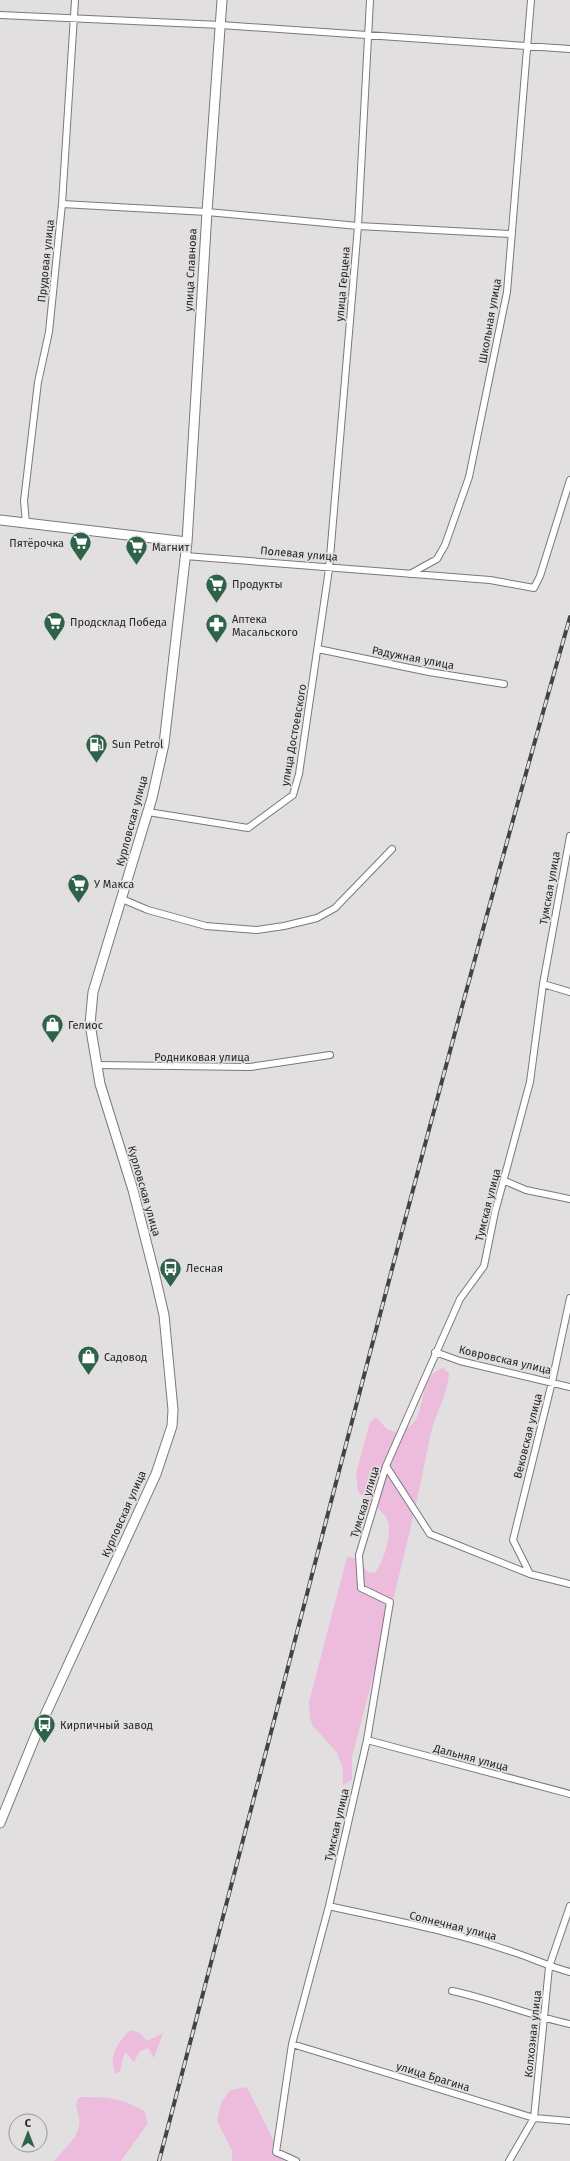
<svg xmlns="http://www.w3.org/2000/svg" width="570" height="2161" viewBox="0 0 570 2161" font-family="'Fira Sans',sans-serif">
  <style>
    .green { fill: #edbcdc }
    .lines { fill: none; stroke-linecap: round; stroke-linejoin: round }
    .street-casing { stroke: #7b787a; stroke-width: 8 }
    .secondary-casing { stroke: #7b787a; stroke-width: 11 }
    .street { stroke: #fff; stroke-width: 6 }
    .secondary { stroke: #fff; stroke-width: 9 }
    .rail-casing { stroke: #444344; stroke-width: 4 }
    .rail { stroke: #e2dfe1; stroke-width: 2.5; stroke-dasharray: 8; stroke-linecap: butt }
    .labels { text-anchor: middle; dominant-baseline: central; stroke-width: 3.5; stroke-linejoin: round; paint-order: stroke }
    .street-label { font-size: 11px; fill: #262526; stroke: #e2dfe1 }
    .poi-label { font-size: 11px; fill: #262526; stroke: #e2dfe1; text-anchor: start }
  </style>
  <rect width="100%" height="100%" fill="#e2dfe1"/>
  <path class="green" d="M 443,1368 L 449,1373 C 448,1395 434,1416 430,1437 C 409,1545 380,1650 352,1757 L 352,1780 L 343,1785 L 343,1769 L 337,1753 L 313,1726 L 310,1718 L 309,1702 L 347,1557 L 356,1558 L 368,1572 L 375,1573 C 384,1560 394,1532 386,1517 C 380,1508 366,1499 358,1492 L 356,1474 L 370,1422 L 376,1417 L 387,1429 L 395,1432 C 399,1430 405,1429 410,1426 C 427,1414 417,1376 443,1368 Z
    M 130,2030 L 140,2033 L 147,2041 L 163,2033 L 154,2058 L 148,2048 L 140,2051 L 134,2062 L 126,2053 L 124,2054 L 120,2071 L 116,2074 C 107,2058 118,2042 130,2030 Z
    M 247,2087 L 284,2161 L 232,2161 L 232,2151 L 217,2121 L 221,2103 L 230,2090 Z
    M 81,2097 C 106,2097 123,2098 144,2111 L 148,2123 L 121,2161 L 54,2161 C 64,2149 82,2135 79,2118 C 78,2110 75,2108 77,2100 Z"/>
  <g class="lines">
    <defs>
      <path id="street" d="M 0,15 L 221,25 L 570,49
        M 62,204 L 207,212 L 358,226 L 512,234
        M 26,523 L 24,501 L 38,382 L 49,332 L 62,204 L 75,0
        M 185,556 L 490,580 L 534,588 L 540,576 L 570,480
        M 410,574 L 437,559 L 445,545 L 469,477 L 507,292 L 531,0
        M 318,649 L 429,672 L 504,684
        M 148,812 L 248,828 L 293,795 L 299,774 L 329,569 L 358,226 L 370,0
        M 122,899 L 148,910 L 206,926 L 257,930 L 284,926 L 317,918 L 335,908 L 392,849
        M 543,984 L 570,992
        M 96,1065 L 250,1067 L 330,1055
        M 505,1181 L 526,1190 L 570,1199
        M 435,1352 L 460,1361 L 570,1387
        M 386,1466 L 430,1534 L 530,1574 L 570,1584
        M 530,1574 L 513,1540 L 552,1382 L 570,1298
        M 367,1740 L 570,1794
        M 329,1906 C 390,1920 453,1931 513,1952 C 532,1958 550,1967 570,1972
        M 452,1991 C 492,1999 530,2016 570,2024
        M 292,2044 L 534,2118 L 570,2121
        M 296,2161 L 276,2152 L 292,2044 L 329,1906 L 367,1740 L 390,1602 L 361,1588 L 359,1555 L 386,1466 L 460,1299 L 484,1266 L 495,1212 L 530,1082 L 543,984 L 570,836
        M 509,2161 L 534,2118 L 549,1967 L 570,1906"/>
      <path id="secondary" d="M 0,520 L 187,542
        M 0,1823 L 35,1737 L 156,1474 L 172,1426 L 173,1410 L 164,1315 L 154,1272 L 133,1190 L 100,1084 L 90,1024 L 93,992 L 152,798 L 164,744 L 187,542 L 207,212 L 222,0"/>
    </defs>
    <use href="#street" class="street-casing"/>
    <use href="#secondary" class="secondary-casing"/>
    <use href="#street" class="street"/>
    <use href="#secondary" class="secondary"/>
    <defs>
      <path id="rail" d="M 159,2161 C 295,1646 424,1129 570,617"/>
    </defs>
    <use href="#rail" class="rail-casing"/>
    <use href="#rail" class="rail"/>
  </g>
  <defs>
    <symbol id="supermarket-pin" viewBox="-11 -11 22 30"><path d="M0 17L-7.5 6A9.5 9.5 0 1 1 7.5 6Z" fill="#2f6349" stroke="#e2dfe1"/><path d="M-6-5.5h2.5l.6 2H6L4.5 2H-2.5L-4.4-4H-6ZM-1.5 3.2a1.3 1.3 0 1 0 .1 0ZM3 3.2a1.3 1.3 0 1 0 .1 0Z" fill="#fff"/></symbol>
    <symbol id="pharmacy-pin" viewBox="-11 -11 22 30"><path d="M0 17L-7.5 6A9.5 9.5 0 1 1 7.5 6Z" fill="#2f6349" stroke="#e2dfe1"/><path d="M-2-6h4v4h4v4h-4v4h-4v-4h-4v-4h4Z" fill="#fff"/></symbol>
    <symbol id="fuel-pin" viewBox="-11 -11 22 30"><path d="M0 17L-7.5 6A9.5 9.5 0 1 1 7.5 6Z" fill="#2f6349" stroke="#e2dfe1"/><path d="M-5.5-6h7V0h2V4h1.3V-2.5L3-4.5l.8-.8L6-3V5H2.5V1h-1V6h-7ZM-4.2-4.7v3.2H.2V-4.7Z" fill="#fff"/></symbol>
    <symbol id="shop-pin" viewBox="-11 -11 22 30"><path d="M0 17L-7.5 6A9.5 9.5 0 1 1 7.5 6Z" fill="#2f6349" stroke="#e2dfe1"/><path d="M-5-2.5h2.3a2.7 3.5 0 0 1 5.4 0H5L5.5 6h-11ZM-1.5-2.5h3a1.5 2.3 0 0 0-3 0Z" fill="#fff"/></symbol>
    <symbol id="bus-pin" viewBox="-11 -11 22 30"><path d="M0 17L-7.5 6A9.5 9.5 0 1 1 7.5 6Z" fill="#2f6349" stroke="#e2dfe1"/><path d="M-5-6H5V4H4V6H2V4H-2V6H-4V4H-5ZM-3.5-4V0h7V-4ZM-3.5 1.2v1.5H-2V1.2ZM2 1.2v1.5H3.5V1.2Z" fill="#fff"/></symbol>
  </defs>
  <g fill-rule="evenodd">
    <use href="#supermarket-pin" x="68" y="530" width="25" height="34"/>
    <use href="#supermarket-pin" x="124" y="534" width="25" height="34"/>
    <use href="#supermarket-pin" x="204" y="572" width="25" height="34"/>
    <use href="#supermarket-pin" x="42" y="610" width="25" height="34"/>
    <use href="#pharmacy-pin" x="204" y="612" width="25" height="34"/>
    <use href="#fuel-pin" x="84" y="732" width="25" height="34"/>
    <use href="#supermarket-pin" x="66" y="872" width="25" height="34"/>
    <use href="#shop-pin" x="40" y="1012" width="25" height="34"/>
    <use href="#bus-pin" x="158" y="1256" width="25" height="34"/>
    <use href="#shop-pin" x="76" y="1344" width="25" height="34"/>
    <use href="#bus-pin" x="32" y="1712" width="25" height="34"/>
  </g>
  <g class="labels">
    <g class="street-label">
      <text transform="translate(46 261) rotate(-84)">Прудовая улица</text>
      <text transform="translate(191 270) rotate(-87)">улица Славнова</text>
      <text transform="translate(343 284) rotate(-85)">улица Герцена</text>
      <text transform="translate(490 321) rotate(-80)">Школьная улица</text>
      <text transform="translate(299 554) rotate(5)">Полевая улица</text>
      <text transform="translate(413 658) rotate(11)">Радужная улица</text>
      <text transform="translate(294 735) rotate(-80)">улица Достоевского</text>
      <text transform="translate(132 821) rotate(-75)">Курловская улица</text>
      <text transform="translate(550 888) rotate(-80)">Тумская улица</text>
      <text x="202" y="1057">Родниковая улица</text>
      <text transform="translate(144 1191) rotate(74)">Курловская улица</text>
      <text transform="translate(488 1205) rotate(-76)">Тумская улица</text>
      <text transform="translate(505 1360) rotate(13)">Ковровская улица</text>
      <text transform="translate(528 1436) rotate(-76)">Вековская улица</text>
      <text transform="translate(365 1502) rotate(-73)">Тумская улица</text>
      <text transform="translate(124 1514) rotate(-66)">Курловская улица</text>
      <text transform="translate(471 1758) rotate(15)">Дальняя улица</text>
      <text transform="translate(337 1825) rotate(-77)">Тумская улица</text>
      <text transform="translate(453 1926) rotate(14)">Солнечная улица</text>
      <text transform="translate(533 2034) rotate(-84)">Колхозная улица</text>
      <text transform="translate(433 2077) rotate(17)">улица Брагина</text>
    </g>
    <g class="poi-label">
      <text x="64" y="543" text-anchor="end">Пятёрочка</text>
      <text x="152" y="547">Магнит</text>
      <text x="232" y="584">Продукты</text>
      <text x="232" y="619">Аптека<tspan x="232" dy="13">Масальского</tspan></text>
      <text x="70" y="622">Продсклад Победа</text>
      <text x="112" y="744">Sun Petrol</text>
      <text x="94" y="884">У Макса</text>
      <text x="68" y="1025">Гелиос</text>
      <text x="186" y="1268">Лесная</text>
      <text x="104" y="1357">Садовод</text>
      <text x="60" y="1725">Кирпичный завод</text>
    </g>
  </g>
  <g transform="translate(28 2133)"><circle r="19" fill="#e2dfe1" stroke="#979596"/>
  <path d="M0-3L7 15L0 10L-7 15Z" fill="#2f6349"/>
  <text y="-6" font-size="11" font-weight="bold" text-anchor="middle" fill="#262526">С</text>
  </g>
</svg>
